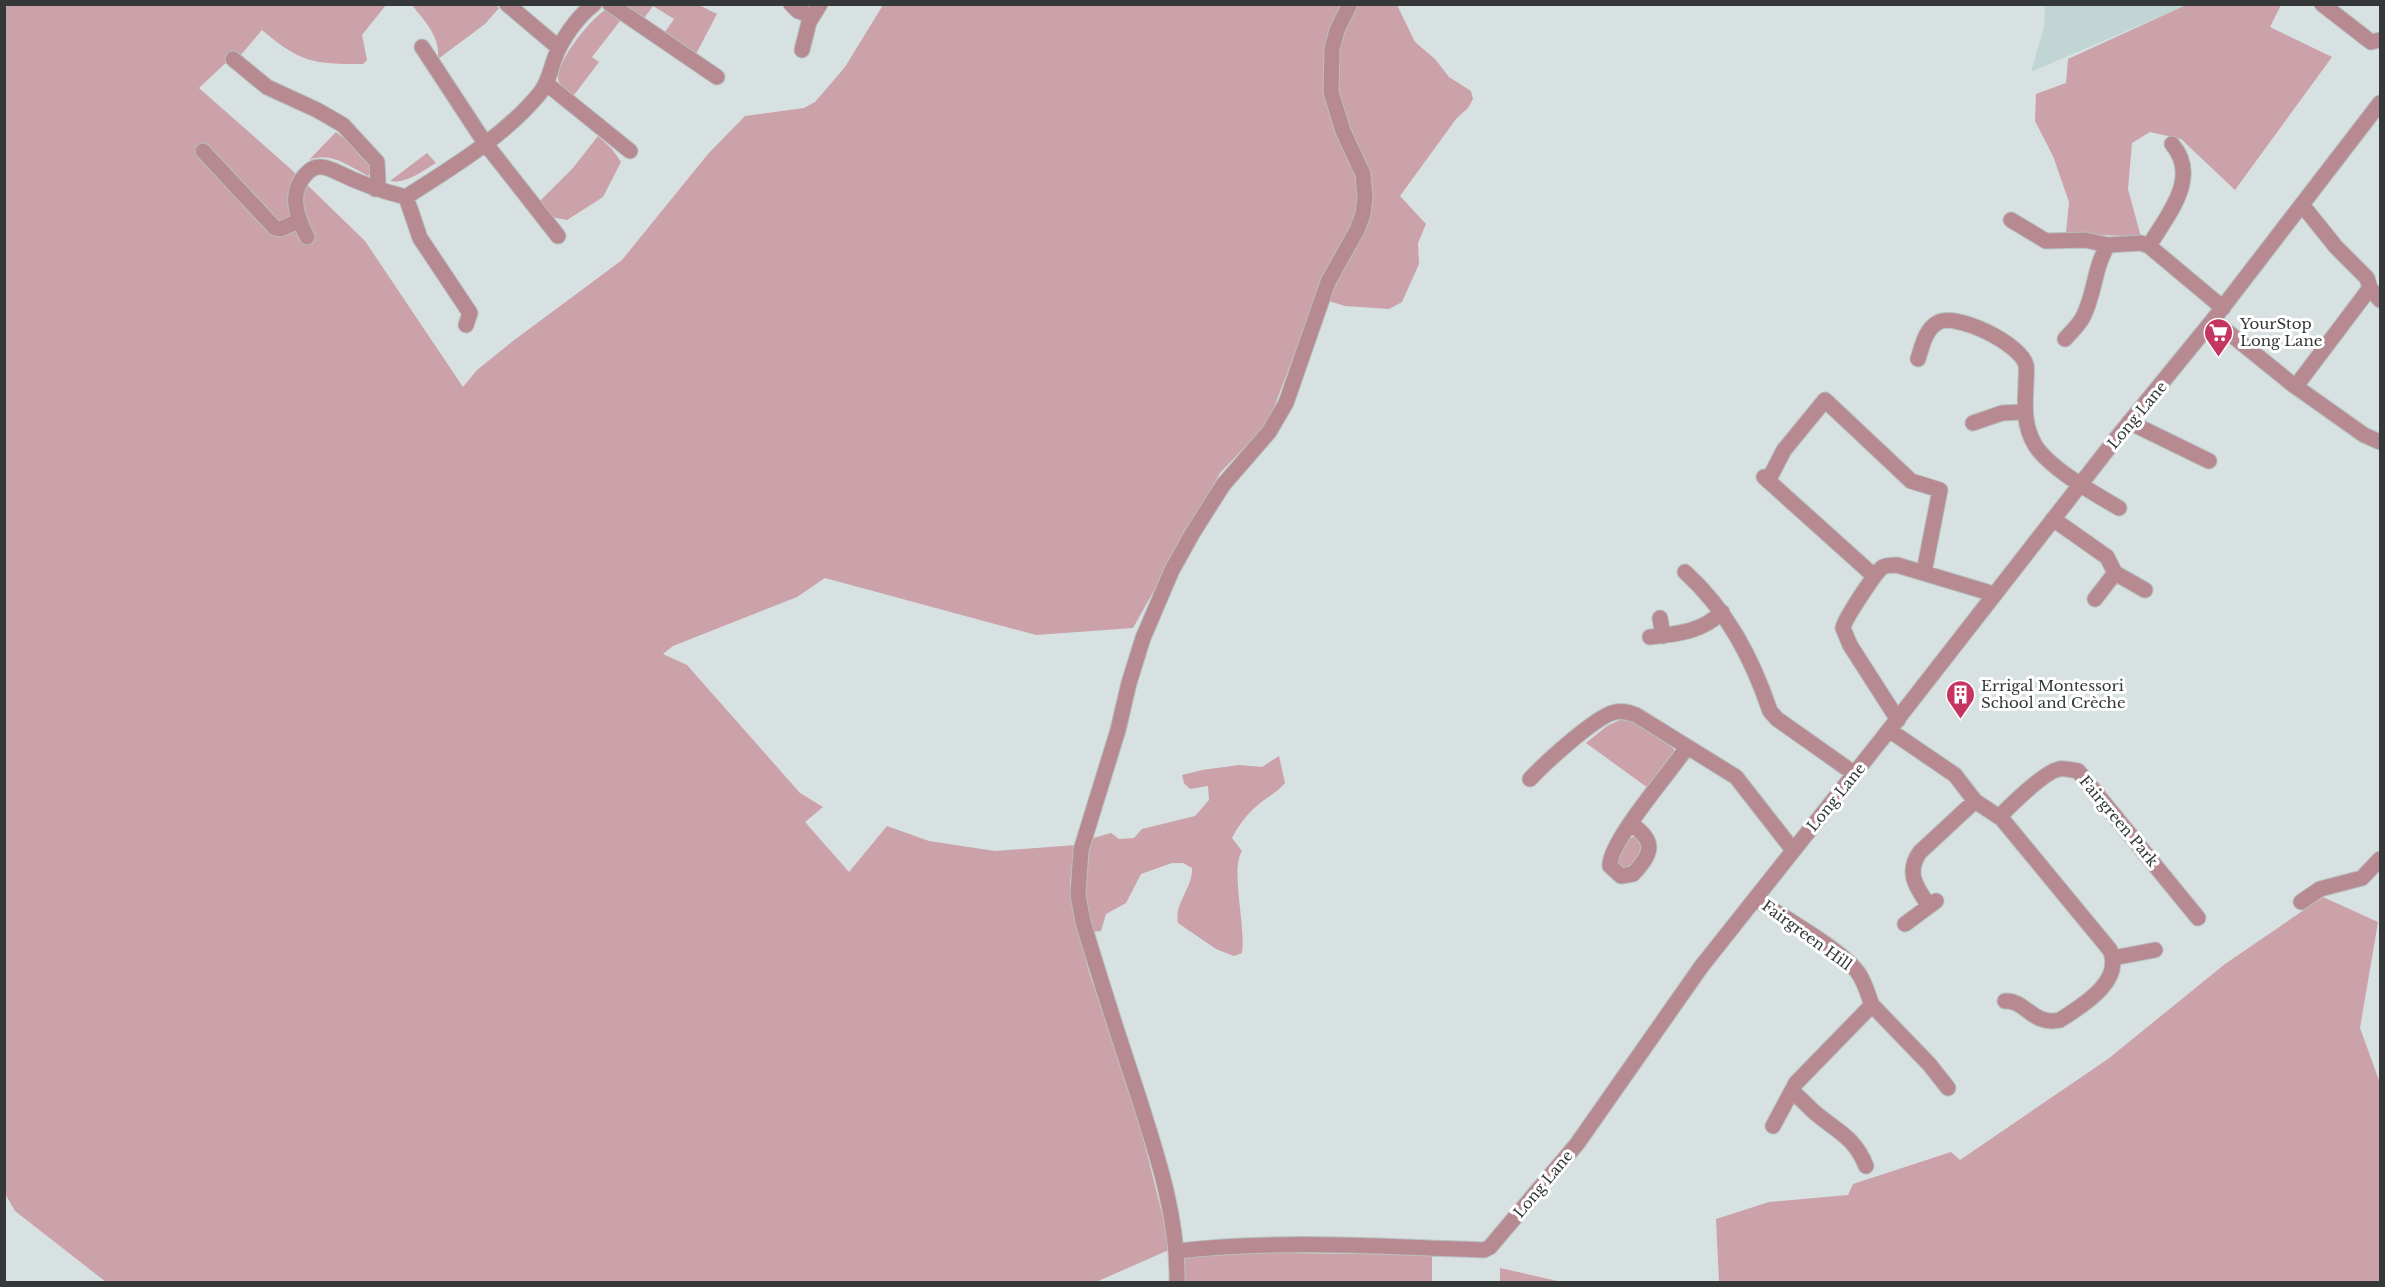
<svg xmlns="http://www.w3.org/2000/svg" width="2385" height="1287" viewBox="0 0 2385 1287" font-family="'Libre Baskerville',serif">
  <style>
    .built { fill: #c2d5d5 }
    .green { fill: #cba2a9 }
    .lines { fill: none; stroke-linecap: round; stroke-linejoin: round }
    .minor-casing { stroke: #b7bfbf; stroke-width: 17 }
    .minor { stroke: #b78a92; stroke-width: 15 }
    .labels { text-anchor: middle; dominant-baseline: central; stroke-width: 6; stroke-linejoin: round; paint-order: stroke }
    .poi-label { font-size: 15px; fill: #353838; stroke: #fff; text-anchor: start }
    .street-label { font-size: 15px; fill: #353838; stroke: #fff }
  </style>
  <rect width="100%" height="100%" fill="#d7e1e1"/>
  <path class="built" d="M 2045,5 L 2187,5 L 2031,72 L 2044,27 Z"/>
  <path class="green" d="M 495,4 L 499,8 L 485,24 L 438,59 C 440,36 426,23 412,5 Z
    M 4,5 L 386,5 L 362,35 L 367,60 L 363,64 C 313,64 301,63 262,30 L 240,56 L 232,57 L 199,88 L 293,171 L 365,241 L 463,387 L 477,370 L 513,341 L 622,260 L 708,154 L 745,116 L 804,108 L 815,102 L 845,67 L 883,5 L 1397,5 L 1415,42 L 1435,59 L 1449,77 L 1471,91 L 1473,99 L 1468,108 L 1456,119 L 1400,196 L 1426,224 L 1418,243 L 1419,264 L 1402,302 L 1389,309 L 1345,306 L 1322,299 L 1304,329 L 1268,423 L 1220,473 L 1133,628 L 1036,635 L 825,578 L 797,597 L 673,646 L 663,654 L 687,665 L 800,793 L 823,807 L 805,822 L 849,872 L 887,826 L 929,841 L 995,851 L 1076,845 L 1070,882 L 1088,969 L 1141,1130 L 1171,1249 L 1096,1282 L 106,1282 L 15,1211 L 4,1192 Z
    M 620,5 L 699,5 L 717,14 L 696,54 L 647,25 L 649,21 L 665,32 L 674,19 L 653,6 L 642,21 Z
    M 2186,5 L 2281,5 L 2270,27 L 2332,57 L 2235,190 L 2181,139 L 2150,132 L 2132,143 L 2128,189 L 2141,237 L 2066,233 L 2069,202 L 2053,156 L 2035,121 L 2036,94 L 2066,83 L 2068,59 Z
    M 605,10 L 620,21 L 592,57 L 599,62 L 574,95 C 568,93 559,86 558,79 C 557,60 590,20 605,10 Z
    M 336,132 C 349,142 364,155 372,170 L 368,176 C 349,166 330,151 309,160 Z
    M 598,136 L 612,149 L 621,162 L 603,197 L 567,220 L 552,217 L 540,201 L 573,168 Z
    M 427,153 L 436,163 C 422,171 407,184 390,181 Z
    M 1620,720 C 1640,720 1658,738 1674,749 L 1674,758 L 1648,788 L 1586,743 L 1607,726 Z
    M 1279,756 L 1285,783 C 1279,790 1274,793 1267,798 C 1252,808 1240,822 1232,838 L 1242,851 C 1230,869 1246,926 1242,953 L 1234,956 L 1216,949 L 1178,923 C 1174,903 1193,888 1192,868 L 1183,863 L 1172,863 L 1141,874 L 1126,903 L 1106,914 L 1101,931 L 1091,932 C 1084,895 1080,876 1090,839 L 1111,833 L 1119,839 L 1134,838 L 1142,829 L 1195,816 L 1209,800 L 1208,786 L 1190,789 L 1184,783 L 1182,775 L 1202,770 L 1239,765 L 1262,767 Z
    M 1635,836 L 1646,844 L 1634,868 L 1625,871 L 1615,865 L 1627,840 Z
    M 2323,897 L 2378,922 L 2360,1028 L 2380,1083 L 2380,1282 L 1719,1282 L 1716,1219 L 1769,1202 L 1848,1195 L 1853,1184 L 1951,1152 L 1960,1160 L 2108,1059 L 2225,964 Z
    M 1216,1252 L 1432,1255 L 1432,1282 L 1183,1282 L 1182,1259 Z
    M 1500,1268 L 1562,1282 L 1500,1282 Z"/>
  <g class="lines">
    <defs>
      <path id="minor" d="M 507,4 L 559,48
        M 610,4 L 717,77
        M 791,4 L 798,11 L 812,16
        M 2322,4 L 2371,42 L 2380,40
        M 422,47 L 485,143 L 558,236
        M 802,50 L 809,22 L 820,4
        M 233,59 L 267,87 L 317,110 L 343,125 L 377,162 L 378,182 L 375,189
        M 547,84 L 630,151
        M 203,151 L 275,228 L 280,229 L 299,221
        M 406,197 L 420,238 L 470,313 L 466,325
        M 2303,206 L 2336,247 L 2367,278 L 2370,288 L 2380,300
        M 2011,220 L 2046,241 L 2085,240 L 2108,245
        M 307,237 C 296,215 288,192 307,173 C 310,170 315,167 319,167 C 325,166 332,170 337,172 C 359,183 381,191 406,197 C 451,168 505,136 540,93 C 548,83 550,72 554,60 C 561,40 577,17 594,4
        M 2149,246 C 2167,215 2201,178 2172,144
        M 2213,320 L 2292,384 L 2364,435 L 2380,442
        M 2065,339 C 2071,332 2079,325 2083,317 C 2095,294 2094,267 2108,245 L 2141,243 L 2149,246 L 2223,308
        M 1918,359 C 1922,347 1925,330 1937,323 C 1955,311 2021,344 2026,365 C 2027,370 2026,378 2026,383 C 2025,405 2023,425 2035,445 C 2049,468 2095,494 2119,508
        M 2296,386 L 2370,288
        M 2129,422 L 2209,461
        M 1973,423 L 2002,413 L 2023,412
        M 1764,477 L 1874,576
        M 1768,481 L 1784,450 L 1825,400 L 1911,481 L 1940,490 L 1924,572
        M 2053,519 L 2107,557 L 2115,573 L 2145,590
        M 1685,572 C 1727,610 1752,658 1770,711 L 1777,719 L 1855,774
        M 2095,599 L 2115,573
        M 1660,618 L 1663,636
        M 1650,637 C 1677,634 1702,632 1722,612
        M 1898,720 L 1850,645 L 1843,628 C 1844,620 1876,571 1883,567 C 1887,565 1892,565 1897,565 L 1987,592 L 1993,596
        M 1889,730 L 1955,775 L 1975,801 L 2002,819 L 2110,950 C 2124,981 2083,1005 2060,1020 C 2032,1026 2026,1000 2005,1001
        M 1530,779 C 1546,762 1592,720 1612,713 C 1621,710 1628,712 1636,715 L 1736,777 L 1793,850
        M 1999,817 C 2011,805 2044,772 2059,769 C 2065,768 2072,770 2078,771 L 2198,918
        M 1631,824 C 1656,841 1653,853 1633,874 L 1621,876 L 1610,866 C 1608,843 1672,770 1687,747
        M 1756,899 C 1782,917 1843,950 1859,974 C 1865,983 1868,995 1872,1005
        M 2301,902 L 2320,889 L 2362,878 L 2380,859
        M 1929,906 C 1917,888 1905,873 1920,852 L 1975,801
        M 1905,924 L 1936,901
        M 2113,958 L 2155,950
        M 1792,1091 C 1799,1097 1806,1104 1813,1111 C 1836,1131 1854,1136 1866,1166
        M 1773,1126 L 1796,1083 L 1872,1005 L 1929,1064 L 1948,1088
        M 1178,1251 C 1279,1239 1383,1247 1484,1250 L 1490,1247 L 1577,1144 L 1701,967 L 1889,730 L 2115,440 L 2213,320 L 2380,103
        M 1177,1282 C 1178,1216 1157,1155 1137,1092 C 1118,1035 1100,979 1083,922 L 1078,895 L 1081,850 L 1118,730 L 1129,683 L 1143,638 L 1172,570 L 1192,534 L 1223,485 L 1269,432 L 1286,403 L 1328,282 L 1357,230 L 1363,214 L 1365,197 L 1363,174 L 1343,131 L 1331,92 L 1332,49 L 1337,30 L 1350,4"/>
    </defs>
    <use href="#minor" class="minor-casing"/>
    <use href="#minor" class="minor"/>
  </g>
  <defs>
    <symbol id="supermarket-pin" viewBox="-11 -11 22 30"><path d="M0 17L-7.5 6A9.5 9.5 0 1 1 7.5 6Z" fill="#c43661" stroke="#fff"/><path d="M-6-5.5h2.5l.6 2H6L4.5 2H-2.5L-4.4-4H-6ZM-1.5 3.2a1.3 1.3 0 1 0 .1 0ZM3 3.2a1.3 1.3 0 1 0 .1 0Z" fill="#fff"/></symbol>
    <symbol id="building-pin" viewBox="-11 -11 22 30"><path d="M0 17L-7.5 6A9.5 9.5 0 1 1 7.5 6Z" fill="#c43661" stroke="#fff"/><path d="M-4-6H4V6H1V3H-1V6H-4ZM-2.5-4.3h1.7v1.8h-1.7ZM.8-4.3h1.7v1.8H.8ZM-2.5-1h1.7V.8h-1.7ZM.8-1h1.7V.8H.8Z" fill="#fff"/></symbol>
  </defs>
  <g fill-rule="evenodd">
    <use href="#supermarket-pin" x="2202" y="316" width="33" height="45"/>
    <use href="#building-pin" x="1944" y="678" width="33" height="45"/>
  </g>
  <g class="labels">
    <g class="poi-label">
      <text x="2240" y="323">YourStop<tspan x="2240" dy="17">Long Lane</tspan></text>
      <text x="1981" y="685">Errigal Montessori<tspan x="1981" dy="17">School and Crèche</tspan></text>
    </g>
    <g class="street-label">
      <text transform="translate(2137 415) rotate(-50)">Long Lane</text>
      <text transform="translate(1836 797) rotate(-51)">Long Lane</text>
      <text transform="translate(2119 821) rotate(50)">Fairgreen Park</text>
      <text transform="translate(1807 935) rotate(36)">Fairgreen Hill</text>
      <text transform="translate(1543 1184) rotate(-50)">Long Lane</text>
    </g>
  </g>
  <rect width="2385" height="1287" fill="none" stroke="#353838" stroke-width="12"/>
</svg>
